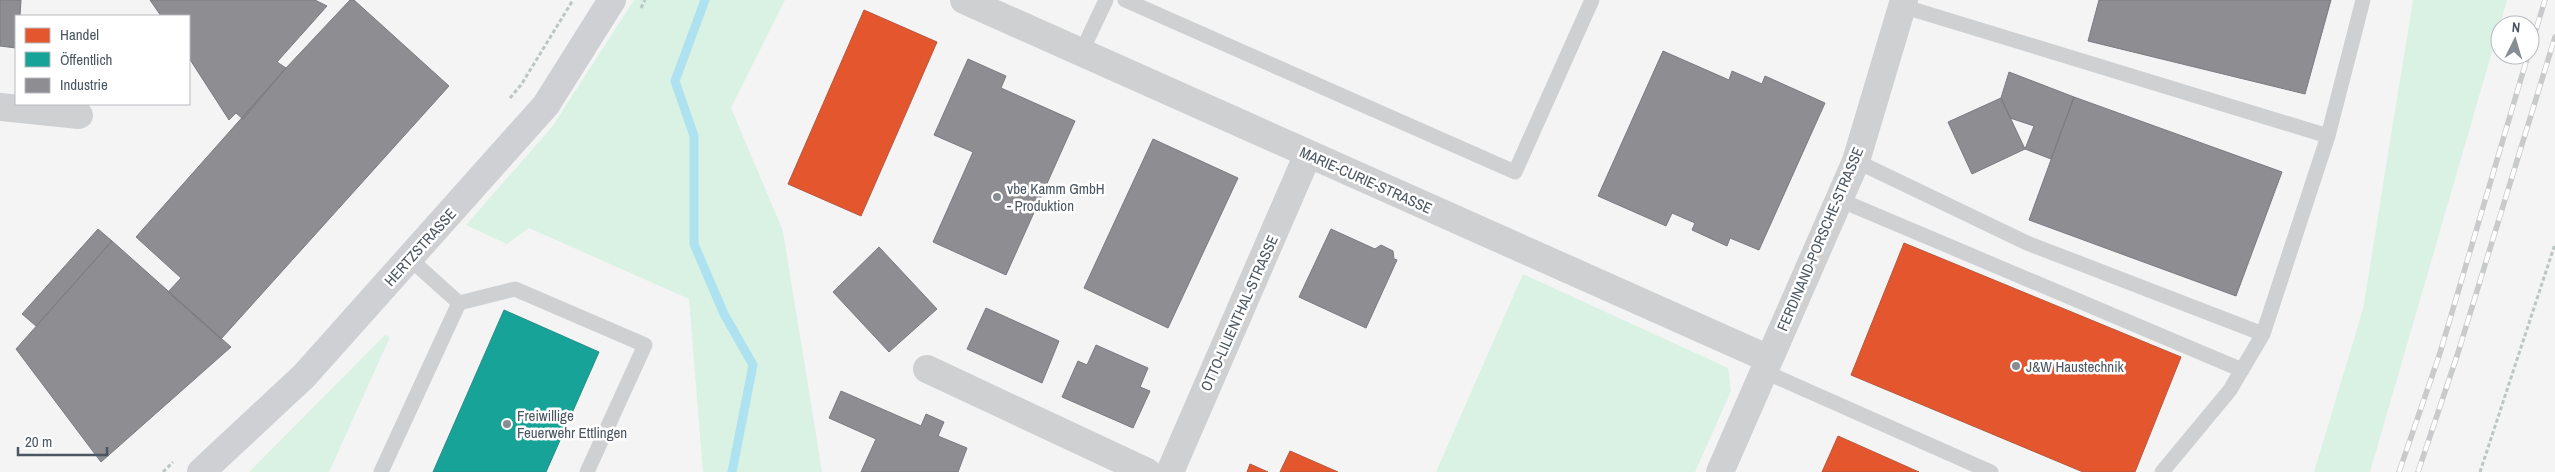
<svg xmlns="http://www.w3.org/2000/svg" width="2555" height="472" viewBox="0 0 2555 472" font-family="'Archivo Narrow',sans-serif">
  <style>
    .green { fill: #d9f2e3 }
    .shops { fill: #e4572e; stroke: #b6573d }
    .public { fill: #17a398; stroke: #268c88 }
    .industry { fill: #8d8d92; stroke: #797c83 }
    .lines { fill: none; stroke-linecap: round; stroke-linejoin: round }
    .stream { stroke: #aee2f0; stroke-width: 9 }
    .path { stroke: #bcc7c4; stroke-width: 3; stroke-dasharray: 4 2.5; stroke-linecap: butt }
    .lane { stroke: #ced0d2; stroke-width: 15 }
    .street { stroke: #ced0d2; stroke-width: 28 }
    .secondary { stroke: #ced0d4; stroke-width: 28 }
    .rail-casing { stroke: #c9cacc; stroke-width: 5.5 }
    .rail { stroke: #fff; stroke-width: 4; stroke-dasharray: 11; stroke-linecap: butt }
    .poi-dot { fill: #868d94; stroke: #fff; stroke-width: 2 }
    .labels { text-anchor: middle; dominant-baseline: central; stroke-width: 5; stroke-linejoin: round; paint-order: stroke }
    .street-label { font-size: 15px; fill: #4a5661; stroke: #fff }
    .poi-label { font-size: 15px; fill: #4a5661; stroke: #fff; text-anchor: start }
  </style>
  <rect width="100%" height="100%" fill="#f4f4f4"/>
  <path class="green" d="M 634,0 L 785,0 L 731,108 L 783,231 L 822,472 L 703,472 L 689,299 L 529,228 L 507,244 L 466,225 L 552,127 Z
    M 2413,0 L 2507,0 L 2370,472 L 2314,472 L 2363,309 Z
    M 1523,274 L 1728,368 L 1731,391 L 1695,472 L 1436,472 Z
    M 385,335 L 390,337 L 329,472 L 249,472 Z"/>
  <path class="shops" d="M 864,10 L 937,42 L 861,216 L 788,184 Z
    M 1904,243 L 2181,357 L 2135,472 L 2083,472 L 1851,375 Z
    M 1838,436 L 1919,472 L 1822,472 Z
    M 1290,451 L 1338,472 L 1280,472 Z
    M 1250,464 L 1268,472 L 1247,472 Z"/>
  <path class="public" d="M 504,310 L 599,352 L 546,472 L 433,472 Z"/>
  <path class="industry" d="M 0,0 L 21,0 L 20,16 L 16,16 L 16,48 L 0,46 Z
    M 150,0 L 315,0 L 327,6 L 277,62 L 286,68 L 243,119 L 236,113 L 229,120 L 189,58 L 189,16 L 161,16 Z
    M 350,0 L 354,0 L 449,86 L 221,339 L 168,292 L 181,278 L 136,237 L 286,68 Z
    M 2099,0 L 2331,0 L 2305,94 L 2088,41 Z
    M 1663,51 L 1729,80 L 1732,71 L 1762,84 L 1765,76 L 1825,103 L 1759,250 L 1730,238 L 1727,246 L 1692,230 L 1695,223 L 1672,213 L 1666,226 L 1598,196 Z
    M 968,59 L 1006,76 L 1001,88 L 1075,121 L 1006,275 L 933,242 L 973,152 L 934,135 Z
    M 2009,72 L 2074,97 L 2051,159 L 2025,149 L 2034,126 L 2010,118 L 2001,98 Z
    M 2074,97 L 2282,172 L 2236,296 L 2029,220 Z
    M 2001,98 L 2025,149 L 1972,174 L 1948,122 Z
    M 1153,139 L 1238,178 L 1168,328 L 1084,288 Z
    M 98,229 L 112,241 L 36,326 L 22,314 Z
    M 1331,229 L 1375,249 L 1381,245 L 1393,251 L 1394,259 L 1397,260 L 1366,328 L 1299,297 Z
    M 112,241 L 231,347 L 101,462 L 16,349 Z
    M 879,247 L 937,309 L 889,352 L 833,292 Z
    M 986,308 L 1059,341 L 1042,383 L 967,349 Z
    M 1096,345 L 1148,368 L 1140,387 L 1150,391 L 1133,428 L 1062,397 L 1078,361 L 1087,365 Z
    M 841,391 L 921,426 L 926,414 L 944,422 L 938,436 L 967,448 L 958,472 L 861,472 L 876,439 L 829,418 Z"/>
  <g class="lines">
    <path class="stream" d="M 705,0 L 675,81 L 694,136 L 694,244 L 724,314 L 753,365 L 732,472"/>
    <path class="path" d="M 641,8 L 645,0
      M 510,98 L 521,85 L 573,0
      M 163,472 L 173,462
      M 2480,472 L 2555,244"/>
    <path class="lane" d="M 1125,0 L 1515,172 L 1592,0
      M 1081,53 L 1106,0
      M 2328,136 L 2363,0
      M 1856,161 L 2027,243 L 2263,334 L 2328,136 L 1902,6
      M 1840,200 L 2242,370
      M 459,303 L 515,289 L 645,345 L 587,472
      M 1763,371 L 1991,472
      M 381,472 L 459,303 L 410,259
      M 2162,472 L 2230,390 L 2263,334"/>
    <path class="street" d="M 964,0 L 1769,359
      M 0,107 L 79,115
      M 927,369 L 1147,472
      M 1170,472 L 1308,154
      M 1720,472 L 1856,161 L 1904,0"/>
    <path class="secondary" d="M 201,472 L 304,376 L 546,105 L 612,0"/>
    <defs>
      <path id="rail" d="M 2530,49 L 2545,0
        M 2399,472 L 2440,353 L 2528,55
        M 2418,472 L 2457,356 L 2555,37"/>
    </defs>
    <use href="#rail" class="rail-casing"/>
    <use href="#rail" class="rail"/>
  </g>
  <g class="poi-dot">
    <circle cx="997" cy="197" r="5"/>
    <circle cx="2016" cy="366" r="5"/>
    <circle cx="507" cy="424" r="5"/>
  </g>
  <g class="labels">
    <g class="street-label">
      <text transform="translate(1366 180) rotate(24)">MARIE-CURIE-STRASSE</text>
      <text transform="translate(1820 239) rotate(-67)">FERDINAND-PORSCHE-STRASSE</text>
      <text transform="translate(420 247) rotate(-48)">HERTZSTRASSE</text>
      <text transform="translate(1239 313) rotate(-66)">OTTO-LILIENTHAL-STRASSE</text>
    </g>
    <g class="poi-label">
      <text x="1007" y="188">vbe Kamm GmbH<tspan x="1007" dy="17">- Produktion</tspan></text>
      <text x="2026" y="366">J&amp;W Haustechnik</text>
      <text x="517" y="415">Freiwillige<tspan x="517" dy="17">Feuerwehr Ettlingen</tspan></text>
    </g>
  </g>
  <rect x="15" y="15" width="175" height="90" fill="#ffffff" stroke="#b7bbc0"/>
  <rect x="25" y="28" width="25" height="15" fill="#e4572e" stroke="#b7bbc0"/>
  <text x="60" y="40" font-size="15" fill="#4a5661">Handel</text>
  <rect x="25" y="52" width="25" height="15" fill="#17a398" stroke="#b7bbc0"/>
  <text x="60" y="65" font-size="15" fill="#4a5661">Öffentlich</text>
  <rect x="25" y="78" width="25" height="15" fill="#8d8d92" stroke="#b7bbc0"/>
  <text x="60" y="90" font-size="15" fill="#4a5661">Industrie</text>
  <g transform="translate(2515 40) rotate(5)"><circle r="24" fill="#ffffff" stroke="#b7bbc0"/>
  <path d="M0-4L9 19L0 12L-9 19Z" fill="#868d94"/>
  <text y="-8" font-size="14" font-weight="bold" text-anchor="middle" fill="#4a5661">N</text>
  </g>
  <path d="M18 447v8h89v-8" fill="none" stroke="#4a5661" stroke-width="2.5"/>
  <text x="25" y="447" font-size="15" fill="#4a5661" stroke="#ffffff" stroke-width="4" paint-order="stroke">20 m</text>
</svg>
